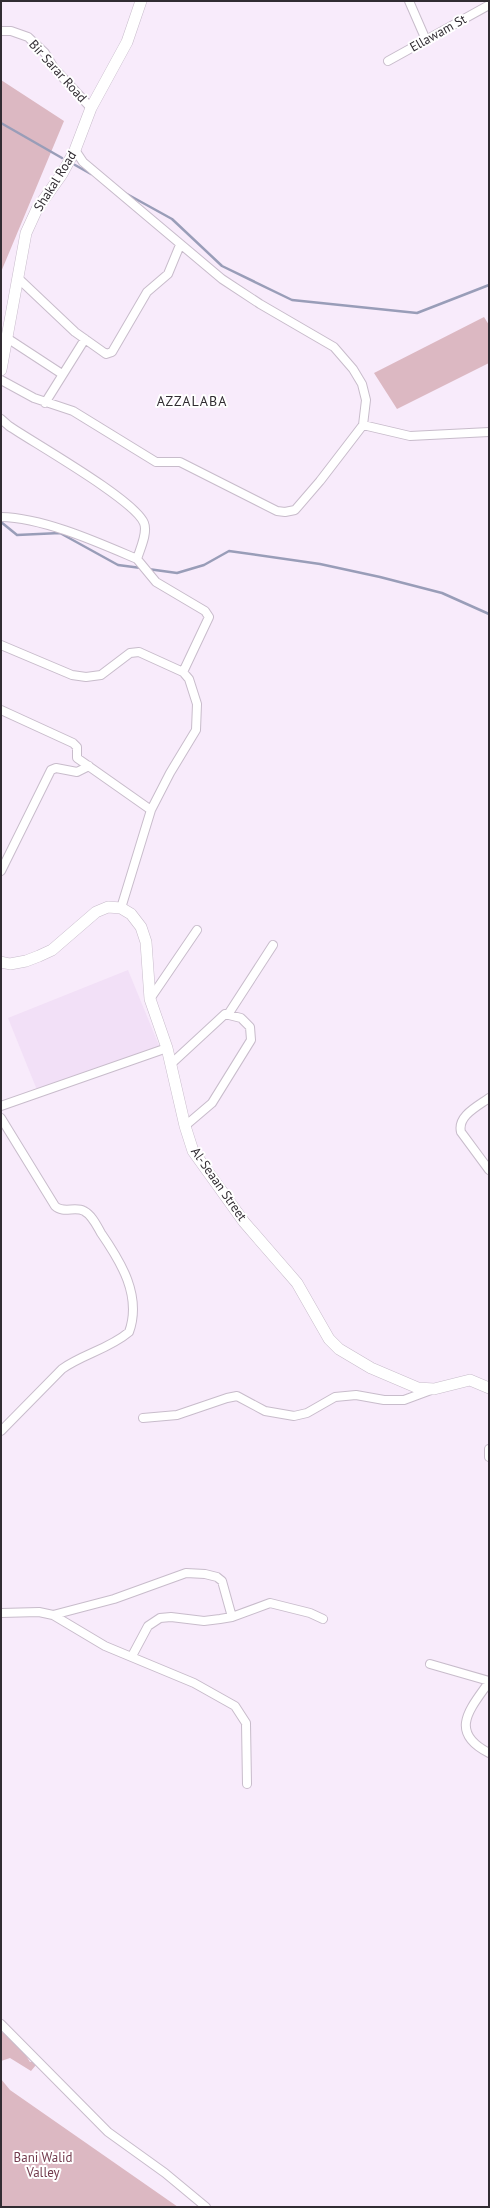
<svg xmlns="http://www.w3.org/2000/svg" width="490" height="2208" viewBox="0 0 490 2208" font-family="'PT Sans',sans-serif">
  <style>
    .built { fill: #f2e0f7 }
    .green { fill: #dcb8c2 }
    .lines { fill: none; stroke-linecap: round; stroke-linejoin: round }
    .stream { stroke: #999db8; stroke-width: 2.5 }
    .street-casing { stroke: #c8bccb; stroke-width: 10 }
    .secondary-casing { stroke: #c8bccb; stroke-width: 12 }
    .street { stroke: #fff; stroke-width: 8 }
    .secondary { stroke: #fff; stroke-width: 11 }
    .labels { text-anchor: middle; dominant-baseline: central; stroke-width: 4; stroke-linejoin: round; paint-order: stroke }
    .street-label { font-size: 13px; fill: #312c32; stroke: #fff }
    .park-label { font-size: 13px; fill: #733c4e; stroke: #fff }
    .neighbourhood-label { font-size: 14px; letter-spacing: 1px; fill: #312c32; stroke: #fff }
  </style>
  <rect width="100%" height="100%" fill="#f8ebfb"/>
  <path class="built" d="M 128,970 L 160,1048 L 37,1090 L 8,1018 Z"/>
  <path class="green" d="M 1,80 L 64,121 L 1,272 Z
    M 484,317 L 489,325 L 489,363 L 397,409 L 374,373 Z
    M 1,2031 L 20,2046 L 30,2062 L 34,2061 L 36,2065 L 31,2071 L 10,2058 L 1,2061 Z
    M 1,2079 L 10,2090 L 178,2207 L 1,2207 Z"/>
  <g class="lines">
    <path class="stream" d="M 1,123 L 62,158
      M 75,165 L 91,174
      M 125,193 L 172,219 L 222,266 L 292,300 L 417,313 L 489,285
      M 1,522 L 17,535 L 60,533 L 118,565 L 141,568
      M 148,569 L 177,573 L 204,565 L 229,551 L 320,564 L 380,577 L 442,593 L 489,614"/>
    <defs>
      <path id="street" d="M 409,1 L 426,40
        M 1,31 L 11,31 L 28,37 L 45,53 L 54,68 L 91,108
        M 388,61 L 489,5
        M 19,279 L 75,332 L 106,354 L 112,352 L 147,292 L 168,274 L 180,245
        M 7,338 L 62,374
        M 1,380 L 34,398 L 73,411 L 156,462 L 180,462 L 277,511 L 285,512 L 295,510 L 320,481 L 363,425 L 366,400 L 362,384 L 353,369 L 334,347 L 260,304 L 222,279 L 83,162 L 75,150
        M 45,403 L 85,339
        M 1,419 L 9,426 C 34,443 135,500 144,523 C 148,533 140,549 137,559 L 156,582 L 205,611 L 209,617 L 183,672
        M 363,425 L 410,436 L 489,432
        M 1,517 C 44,518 97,542 137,559
        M 1,645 L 72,675 L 86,677 L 101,675 L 130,653 L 139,652 L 183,672 L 189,679 L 197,704 L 196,730 L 170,773 L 151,810 L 121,908
        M 1,710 L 73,743 L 77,747 L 77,758 L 151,810
        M 1,871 L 51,770 L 56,768 L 77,772 L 89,766
        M 150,999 L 197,930
        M 229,1013 L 273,945
        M 172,1063 L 225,1014 L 241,1018 L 250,1027 L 251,1040 L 212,1103 L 185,1126
        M 489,1098 C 478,1106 457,1116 461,1132 L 489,1170
        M 1,1106 L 167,1048
        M 1,1118 L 55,1206 C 63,1214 75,1206 84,1211 C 92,1215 97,1226 101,1233 C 121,1262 142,1296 129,1332 C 109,1349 83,1354 62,1369 L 1,1431
        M 143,1418 L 177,1415 L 227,1398 L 237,1396 L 265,1411 L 294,1416 L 307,1413 L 335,1397 L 356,1395 L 384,1400 L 404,1400 L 431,1390
        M 489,1449 L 489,1457
        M 1,1613 L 39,1612 L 53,1615 L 105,1646 L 194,1683 L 235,1706 L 246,1723 L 247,1784
        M 53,1615 L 114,1599 L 186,1573 L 205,1574 L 217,1577 L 222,1581 L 232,1617
        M 132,1656 L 148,1626 L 160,1618 L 171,1617 L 204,1621 L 220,1619 L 232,1617 L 270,1603 L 310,1613 L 323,1619
        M 430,1664 L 489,1681
        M 489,1682 C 470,1709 448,1732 489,1753
        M 1,2024 L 108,2132 L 165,2173 L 206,2207"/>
      <path id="secondary" d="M 1,370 L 26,233 L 37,209 L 62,174 L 75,150 L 91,108 L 127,42 L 141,1
        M 1,962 L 10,964 L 26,961 L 39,956 L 52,950 L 96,912 L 108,907 L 121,908 L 131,914 L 141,927 L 146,942 L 150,999 L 167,1048 L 185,1126 L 193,1151 L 244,1222 L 297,1283 L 329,1339 L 339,1349 L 371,1368 L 418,1388 L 434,1389 L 470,1380 L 489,1388"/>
    </defs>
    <use href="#street" class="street-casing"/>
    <use href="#secondary" class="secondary-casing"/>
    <use href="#street" class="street"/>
    <use href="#secondary" class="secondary"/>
  </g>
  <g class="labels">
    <g class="street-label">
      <text transform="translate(438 33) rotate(-29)">Ellawam St</text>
      <text transform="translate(58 71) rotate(48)">Bir Sarar Road</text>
      <text transform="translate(55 181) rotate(-58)">Shakal Road</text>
      <text transform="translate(219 1184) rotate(55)">Al-Seaan Street</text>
    </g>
    <g class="park-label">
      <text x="43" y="2157">Bani Walid<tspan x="43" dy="15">Valley</tspan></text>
    </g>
    <g class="neighbourhood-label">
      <text x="192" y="401">AZZALABA</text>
    </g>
  </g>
  <rect width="490" height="2208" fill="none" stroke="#312c32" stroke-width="4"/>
</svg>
